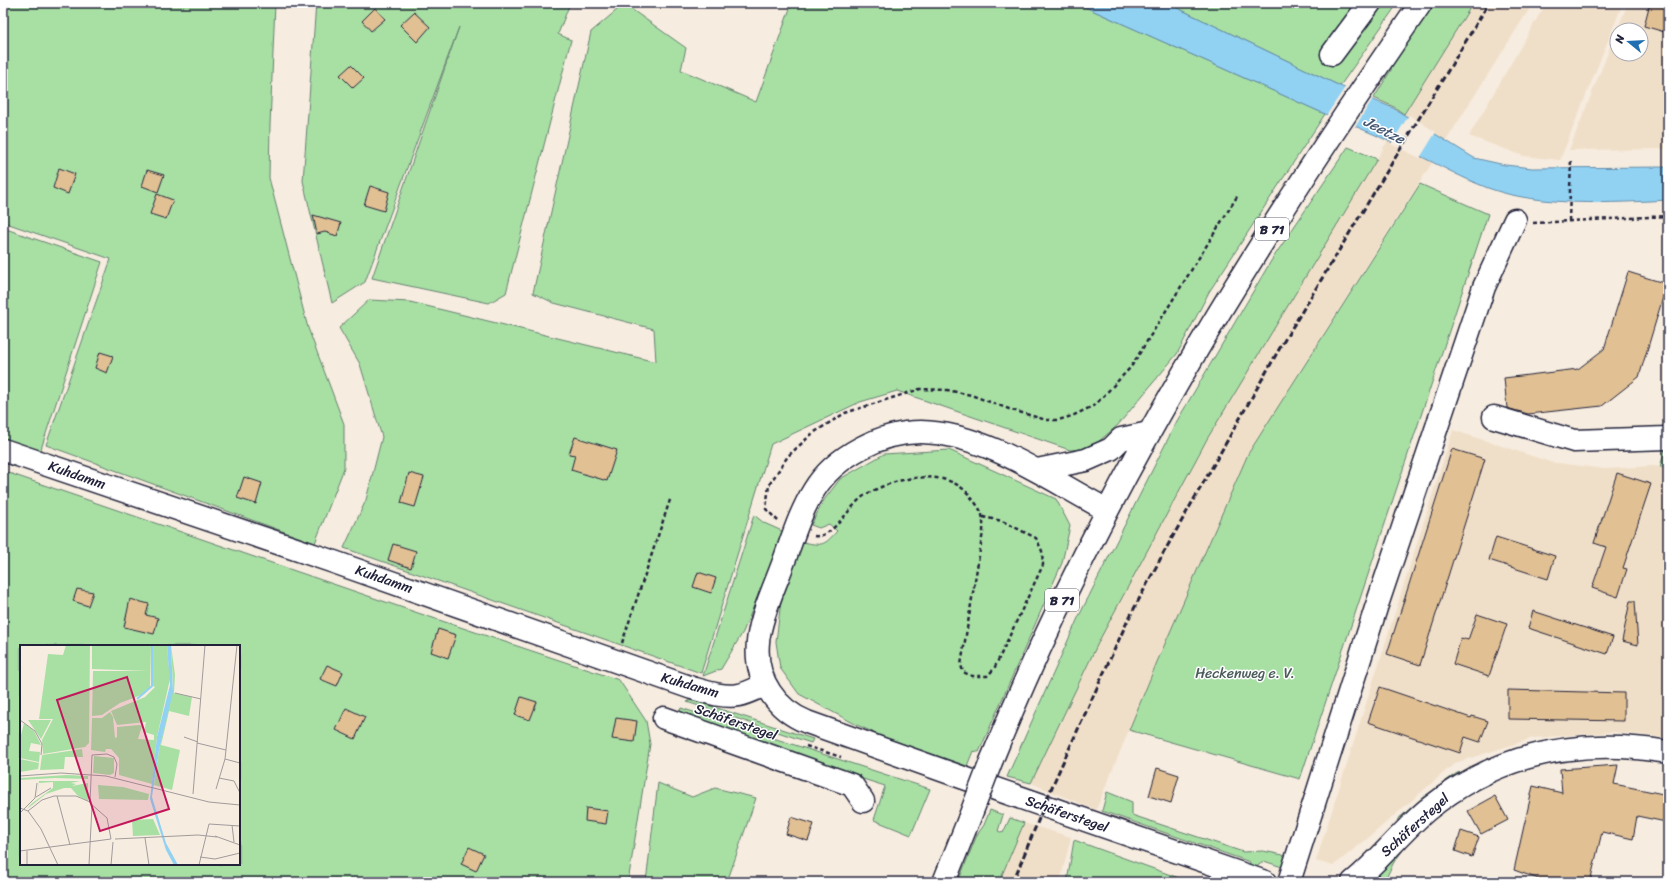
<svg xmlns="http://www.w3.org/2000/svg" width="1671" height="885" viewBox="0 0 1671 885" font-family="Sriracha,sans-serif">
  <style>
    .built { fill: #f0dfc8; fill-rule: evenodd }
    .green { fill: #a8e0a4; stroke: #658170; fill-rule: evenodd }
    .water { fill: #91d2f3; stroke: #658ca9 }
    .pier { fill: #f6ecdf }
    .building { fill: #e1c093; stroke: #22223b }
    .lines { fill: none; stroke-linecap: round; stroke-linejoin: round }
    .minor-casing { stroke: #22223b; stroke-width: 25 }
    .major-casing { stroke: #22223b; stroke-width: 25 }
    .path { stroke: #22223b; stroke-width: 2.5; stroke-dasharray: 4 3; stroke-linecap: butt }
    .minor { stroke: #fff; stroke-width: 22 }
    .major { stroke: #fff; stroke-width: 22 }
    .rail { stroke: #22223b; stroke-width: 3; stroke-dasharray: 6 3; stroke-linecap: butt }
    .major-bridge-casing { stroke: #22223b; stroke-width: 25; stroke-linecap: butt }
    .major-bridge { stroke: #fff; stroke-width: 22 }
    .labels { text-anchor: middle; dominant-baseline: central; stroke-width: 3; stroke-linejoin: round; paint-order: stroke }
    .shield { fill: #fff; stroke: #646476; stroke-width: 1 }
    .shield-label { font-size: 13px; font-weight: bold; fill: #22223b }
    .street-label { font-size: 14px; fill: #22223b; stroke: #fff }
    .park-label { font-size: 14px; fill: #4a5b5a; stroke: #fff }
    .water-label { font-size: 15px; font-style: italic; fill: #435772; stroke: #fff }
    .inset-river { fill: none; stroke: #91d2f3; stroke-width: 2 }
    .inset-road { fill: none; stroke: #a19b9d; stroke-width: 1 }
    .view { fill: #c2185b; fill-opacity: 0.15; stroke: #c2185b; stroke-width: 2 }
    .inset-edge { fill: none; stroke: #22223b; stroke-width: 2 }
  </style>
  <rect width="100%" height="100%" fill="#f6ecdf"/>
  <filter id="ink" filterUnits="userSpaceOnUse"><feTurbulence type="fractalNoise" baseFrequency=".025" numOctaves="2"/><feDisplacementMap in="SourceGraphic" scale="8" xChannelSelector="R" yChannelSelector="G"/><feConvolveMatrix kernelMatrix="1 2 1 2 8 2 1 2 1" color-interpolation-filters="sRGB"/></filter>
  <g filter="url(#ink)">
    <path class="built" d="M 1473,3 L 1533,3 L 1248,454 L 1157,662 L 1096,810 L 1031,783 L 1100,639 L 1207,439 L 1404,114 Z
      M 1546,3 L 1623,3 L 1560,160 L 1524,156 L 1469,136 Z
      M 1628,3 L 1668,3 L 1668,149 L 1569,150 ZM 1617,30 L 1641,30 L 1641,54 L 1617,54 Z
      M 1453,430 L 1550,462 L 1605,469 L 1652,466 L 1668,467 L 1668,738 L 1613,732 L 1533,738 L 1455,763 L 1367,839 L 1333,866 L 1316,861 Z
      M 1024,823 L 1071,837 L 1060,882 L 999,882 Z"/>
    <path class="green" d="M 3,3 L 275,3 L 270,125 L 269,178 L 308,328 L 344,424 L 344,468 L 315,543 L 46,445 L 111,259 L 3,222 Z
      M 316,3 L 570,3 L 558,34 L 571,40 L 506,293 L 489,303 L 372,278 L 459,27 L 365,282 L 332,303 L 303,181 Z
      M 792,3 L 1076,3 L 1325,114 L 1209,292 L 1177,354 L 1118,425 L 1091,448 L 1070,450 L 897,391 L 860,402 L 771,444 L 701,673 L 344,548 L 366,500 L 382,437 L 360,364 L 339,328 L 369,300 L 410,302 L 656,362 L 654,329 L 554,303 L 533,293 L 591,32 L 624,4 L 686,48 L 681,70 L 756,102 Z
      M 1167,3 L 1398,3 L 1340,86 Z
      M 1435,3 L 1473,3 L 1404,114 L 1394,107 L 1374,98 L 1391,70 L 1392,64 Z
      M 1348,147 L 1377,159 L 1207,439 L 1100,639 L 1031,783 L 1007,777 L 1078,618 L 1177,421 L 1271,261 Z
      M 1420,184 L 1488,214 L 1300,779 L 1129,730 L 1157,662 L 1248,454 Z
      M 3,228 L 102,262 L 40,452 L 3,438 Z
      M 1668,439 L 1668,467 L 1660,467 Z
      M 949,450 L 1056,499 L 1070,526 L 1062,563 L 979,752 L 973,751 L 967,766 L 888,739 L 857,725 L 799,694 L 780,668 L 776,642 L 781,601 L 803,542 C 822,546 824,546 837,531 L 829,524 L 819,528 L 811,525 L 824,500 L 840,479 L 884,454 Z
      M 3,471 L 409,610 L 619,680 L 646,721 L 650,744 L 628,882 L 3,882 ZM 21,646 L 239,646 L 239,864 L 21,864 Z
      M 754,515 L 764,523 L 782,531 L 771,564 L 743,632 L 721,669 L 703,676 Z
      M 692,700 L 813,739 L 811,743 L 687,702 Z
      M 681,708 L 930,789 L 911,835 L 874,820 L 885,786 L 689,724 L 679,713 Z
      M 1470,771 L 1400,822 L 1397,820 L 1422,798 L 1457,773 Z
      M 658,783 L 692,797 L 715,788 L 756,798 L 727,882 L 646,882 Z
      M 1107,792 L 1132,802 L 1132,815 L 1243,852 L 1263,851 L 1283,855 L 1287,860 L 1285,868 L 1264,861 L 1255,868 L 1249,867 L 1250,862 L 1102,811 Z
      M 990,810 L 1003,815 L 998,831 L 1003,833 L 1010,818 L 1024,823 L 999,882 L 958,882 L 977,835 L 984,825 Z
      M 1074,840 L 1190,882 L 1067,882 Z
      M 1400,849 L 1403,850 L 1394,862 L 1384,882 L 1375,882 L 1379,874 Z"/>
    <path class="water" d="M 1076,3 L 1167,3 L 1340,86 L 1393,108 L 1474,158 L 1505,165 L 1532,168 L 1668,167 L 1668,200 C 1614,203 1539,207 1488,188 C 1466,180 1445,168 1424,158 C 1392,142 1359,127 1325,114 Z"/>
    <path class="pier" d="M 1346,86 L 1374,97 L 1355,127 L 1326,116 Z
      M 1409,115 L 1436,132 L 1420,158 L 1391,144 Z"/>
    <path class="building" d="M 1650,3 L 1668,3 L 1668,33 L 1644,26 Z
      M 375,8 L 385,19 L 371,31 L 362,21 Z
      M 414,12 L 430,27 L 417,42 L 400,25 Z
      M 351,65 L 364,78 L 353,88 L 340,75 Z
      M 59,168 L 75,174 L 68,194 L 53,188 Z
      M 147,170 L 164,175 L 158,192 L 142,186 Z
      M 370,186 L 389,192 L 384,211 L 364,205 Z
      M 157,194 L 173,200 L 166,219 L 150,214 Z
      M 313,215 L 341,223 L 337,236 L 325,232 L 317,234 Z
      M 1628,272 L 1667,284 L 1639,377 L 1602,406 L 1528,414 L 1507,408 L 1504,378 L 1578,369 L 1604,349 Z
      M 100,352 L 113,356 L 107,373 L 95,368 Z
      M 575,437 L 617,450 L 607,481 L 571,470 L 575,455 L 569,454 Z
      M 1452,449 L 1485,459 L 1420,665 L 1387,654 Z
      M 409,473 L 424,477 L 415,507 L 401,503 Z
      M 1617,473 L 1651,484 L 1623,568 L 1627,569 L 1618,597 L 1592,588 L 1606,547 L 1594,543 Z
      M 244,477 L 262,483 L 256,504 L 237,498 Z
      M 1496,537 L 1555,556 L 1548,579 L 1489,560 Z
      M 393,544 L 416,551 L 411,568 L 388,560 Z
      M 698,572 L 716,578 L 711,593 L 693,587 Z
      M 77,589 L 93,592 L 88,606 L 73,601 Z
      M 130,599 L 149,604 L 146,615 L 158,618 L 154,634 L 124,627 Z
      M 1630,601 L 1635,601 L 1638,645 L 1622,641 Z
      M 1533,611 L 1613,637 L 1607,654 L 1528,628 Z
      M 1477,614 L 1507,624 L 1489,676 L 1453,664 L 1461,638 L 1468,640 Z
      M 438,629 L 456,635 L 448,658 L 431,652 Z
      M 327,665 L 343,672 L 337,686 L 320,679 Z
      M 1380,687 L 1471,718 L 1472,716 L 1488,721 L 1480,742 L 1465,737 L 1460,753 L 1368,722 Z
      M 1508,690 L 1624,693 L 1624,721 L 1508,719 Z
      M 521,697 L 537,702 L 530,720 L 515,715 Z
      M 346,708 L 365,717 L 355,739 L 336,730 Z
      M 616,718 L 637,721 L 634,742 L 612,739 Z
      M 1618,765 L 1614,784 L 1668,795 L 1666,822 L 1637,816 L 1633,839 L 1602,832 L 1590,882 L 1547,882 L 1514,870 L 1533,786 L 1562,793 L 1560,769 Z
      M 1157,768 L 1179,775 L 1171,803 L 1149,796 Z
      M 1495,796 L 1508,820 L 1481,834 L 1468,811 Z
      M 586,808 L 608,811 L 606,824 L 585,821 Z
      M 791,817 L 814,824 L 808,841 L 786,834 Z
      M 1461,831 L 1479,837 L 1472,857 L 1455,851 Z
      M 469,847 L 484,854 L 476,871 L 461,864 Z"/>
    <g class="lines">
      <defs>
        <path id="minor" d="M 1332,54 L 1370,3
          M 1494,417 L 1574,441 L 1668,438
          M 3,450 L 334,562 L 692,688 C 706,692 724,698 739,695 C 748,693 757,688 765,685
          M 664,718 L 852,785 L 863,801
          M 1289,882 L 1376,608 L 1484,287 L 1515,220"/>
        <path id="major" d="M 1037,470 L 1086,460 L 1111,449 L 1121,439 L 1149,433
          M 1107,510 C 1052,481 986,433 921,432 C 881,432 835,456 814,490 C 799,514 791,543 781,569 C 766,609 743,652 770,692 C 779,706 792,716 807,722 L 961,777 L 1265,882
          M 992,759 C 1101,489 1256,242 1421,3
          M 944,882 L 969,819
          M 1353,882 C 1380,860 1401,832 1427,810 C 1498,752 1579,737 1668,752"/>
      </defs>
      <use href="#minor" class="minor-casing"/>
      <use href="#major" class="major-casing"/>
      <path class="path" d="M 1569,221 L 1571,159
        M 1533,223 L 1668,216
        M 778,521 L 766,509 L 769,485 L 788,456 L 813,433 L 845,413 L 920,389 L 947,390 L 971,395 L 1009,409 L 1046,420 L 1058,420 L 1072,416 L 1095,405 L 1131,367 L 1238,195
        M 814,536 C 834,539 850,503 867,494 C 896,477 947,466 970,496 C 981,510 984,513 983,532 L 961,665 L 963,672 L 972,676 L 987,676 L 994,669 L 1043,565 L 1042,551 L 1036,538 L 1002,521 L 983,517
        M 622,643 L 671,497
        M 806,746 L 841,757"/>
      <use href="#minor" class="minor"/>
      <use href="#major" class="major"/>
      <path class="rail" d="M 1013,882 L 1054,782 L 1127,622 L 1164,552 L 1281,346 L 1489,3"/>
      <defs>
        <path id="major-bridge" d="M 969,819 L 992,759"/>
      </defs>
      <use href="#major-bridge" class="major-bridge-casing"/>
      <use href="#major-bridge" class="major-bridge"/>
    </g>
  </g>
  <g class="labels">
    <g class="shield">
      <rect x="1255" y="218" width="34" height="22" rx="3"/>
      <rect x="1045" y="589" width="34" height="22" rx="3"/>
    </g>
    <g class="shield-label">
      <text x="1272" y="229">B 71</text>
      <text x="1062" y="600">B 71</text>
    </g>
    <g class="street-label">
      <text transform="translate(77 475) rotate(19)">Kuhdamm</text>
      <text transform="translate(384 579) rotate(19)">Kuhdamm</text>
      <text transform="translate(690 685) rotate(16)">Kuhdamm</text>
      <text transform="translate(736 722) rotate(19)">Schäferstegel</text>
      <text transform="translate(1067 814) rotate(19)">Schäferstegel</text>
      <text transform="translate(1415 825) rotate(-42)">Schäferstegel</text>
    </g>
    <g class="park-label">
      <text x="1245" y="673">Heckenweg e. V.</text>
    </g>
    <g class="water-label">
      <text transform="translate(1384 130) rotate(27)">Jeetze</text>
    </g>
  </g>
  <g transform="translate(20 645)">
    <rect width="220" height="220" fill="#f6ecdf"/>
    <path d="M 46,0 L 70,0 L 69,98 L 65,102 L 23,109 L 22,95 L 33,74 L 19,74 L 28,9 L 43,10 ZM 72,0 L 131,0 L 130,43 L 124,49 L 100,58 L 82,70 L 72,71 L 73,26 L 128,26 L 72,24 ZM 132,0 L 147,0 L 150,34 L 137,92 L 132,139 L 99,130 L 99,113 L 91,104 L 86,104 L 85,107 L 71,105 L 72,73 L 82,73 L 90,67 L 93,72 L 95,93 L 97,92 L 97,82 L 119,80 L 122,81 L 118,94 L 134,95 L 134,90 L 124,87 L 126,77 L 97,80 L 91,66 L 125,52 L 135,42 L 133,41 ZM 151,0 L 155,30 L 154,48 L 172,52 L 169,71 L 149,66 L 142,96 L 141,100 L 160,105 L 152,145 L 134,140 L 139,105 L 153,42 ZM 8,75 L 31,75 L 21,94 ZM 4,78 L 14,86 L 21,100 L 11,98 L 9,106 L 20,107 L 19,117 L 0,113 L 0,94 ZM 62,104 L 63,112 L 45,112 L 44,124 L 20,125 L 22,110 ZM 74,111 L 94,113 L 94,128 L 90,130 L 73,128 ZM 0,114 L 19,118 L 18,124 L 0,127 ZM 47,130 L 68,131 L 68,134 L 35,133 L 0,135 L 0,133 ZM 19,136 L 60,136 L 51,138 L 56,139 L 52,141 L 68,138 L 68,156 L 58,151 L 51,143 L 44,143 L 26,149 L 7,164 L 11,159 L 33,143 L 33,137 L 19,138 L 17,150 ZM 78,140 L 103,142 L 129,149 L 128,155 L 79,154 ZM 133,174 L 140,190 L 113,191 L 112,175 Z" fill="#a8e0a4"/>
    <path d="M 147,0 L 151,0 L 153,47 L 139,105 L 132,152 L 146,198 L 158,220 L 154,220 L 146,205 L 130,154 L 137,92 L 150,40 Z" fill="#91d2f3"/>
    <path class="inset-river" d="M 117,54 L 132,41 L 132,0"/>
    <path class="inset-road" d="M 155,48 L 181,54M 0,75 L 15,86 L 22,99 L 21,110M 164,92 L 178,97M 177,98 L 206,105M 205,114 L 220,118M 0,131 L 41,128 L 86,131 L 189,157 L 220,160M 199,133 L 214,136 L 220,148M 196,144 L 205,114 L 217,0M 173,149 L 185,0M 37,151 L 50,200M 16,152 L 31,143M 0,163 L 8,166 L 21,184 L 38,220M 8,166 L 22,155 L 34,151 L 56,151 L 70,157M 0,168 L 15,153 L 17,138M 212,180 L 214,197M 195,191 L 220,200M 125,193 L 129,220M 91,194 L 87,173 L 70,158 L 72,110 L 87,109 L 94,112 L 97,119 L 95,132M 95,194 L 178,190 L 197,192M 0,206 L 91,194M 7,206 L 7,220M 180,212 L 195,214 L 220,208M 69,220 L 72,161M 91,220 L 93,197M 179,220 L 189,179 L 220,181"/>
    <path class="view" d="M 107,32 L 149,164 L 80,186 L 37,55 Z"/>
    <rect width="220" height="220" class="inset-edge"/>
  </g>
  <rect width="1671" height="885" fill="none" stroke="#fff" stroke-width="16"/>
  <rect x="8" y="8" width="1655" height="869" fill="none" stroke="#22223b" stroke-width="1.5" filter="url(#ink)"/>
  <g transform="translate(1629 42) rotate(288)"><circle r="19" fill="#ffffff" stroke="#a7a7b1"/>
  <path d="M0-3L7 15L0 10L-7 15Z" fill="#1f6fb2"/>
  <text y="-6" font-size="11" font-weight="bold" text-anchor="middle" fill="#22223b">N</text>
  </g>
</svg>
